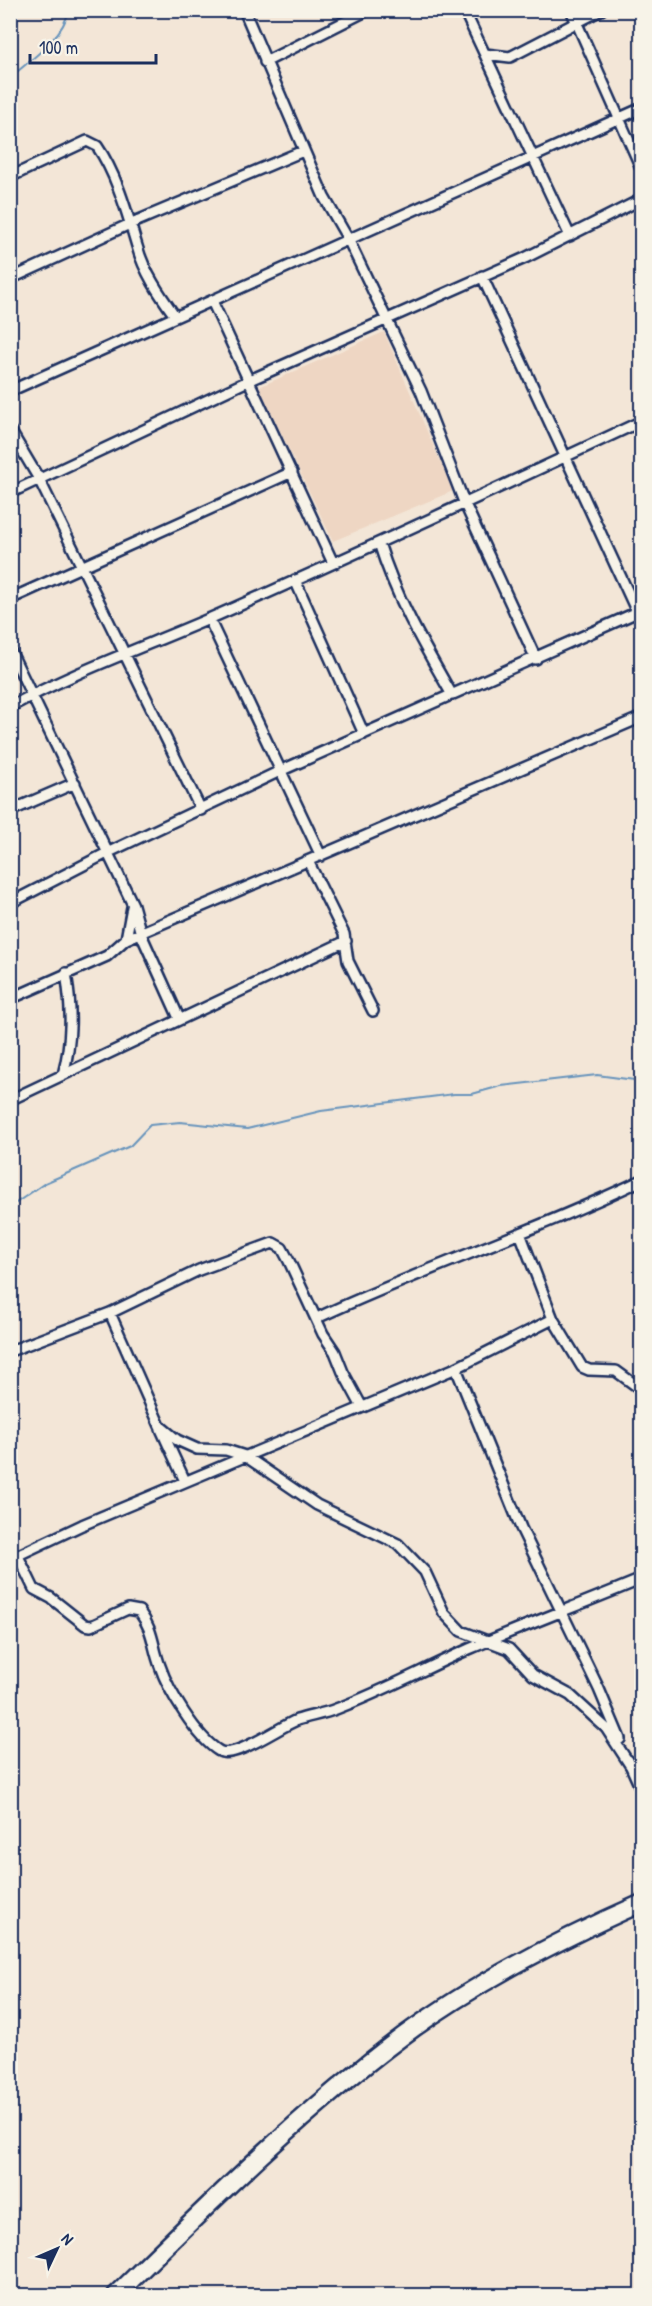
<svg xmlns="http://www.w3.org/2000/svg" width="652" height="2306" viewBox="0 0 652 2306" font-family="'Patrick Hand',sans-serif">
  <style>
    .built { fill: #eed6c3 }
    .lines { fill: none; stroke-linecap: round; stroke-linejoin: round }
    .stream { stroke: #6794bc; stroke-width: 2 }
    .street-casing { stroke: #1b2f5e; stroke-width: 14 }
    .highway-casing { stroke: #1b2f5e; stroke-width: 21 }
    .street { stroke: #f7f3e8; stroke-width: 9 }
    .highway { stroke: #f7f3e8; stroke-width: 16 }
  </style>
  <rect width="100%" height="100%" fill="#f3e6d7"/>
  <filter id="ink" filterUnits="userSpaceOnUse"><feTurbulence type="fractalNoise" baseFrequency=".0167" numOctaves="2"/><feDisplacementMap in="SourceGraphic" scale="12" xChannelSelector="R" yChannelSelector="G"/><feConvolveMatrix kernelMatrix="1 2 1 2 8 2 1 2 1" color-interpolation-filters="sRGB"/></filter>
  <g filter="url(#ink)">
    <path class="built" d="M 384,332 L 453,491 L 333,541 L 259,387 Z"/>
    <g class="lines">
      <path class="stream" d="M 10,78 C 30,60 63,38 69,10
        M 10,1207 L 45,1183 L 130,1146 L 150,1125 L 180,1122 L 247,1129 L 321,1111 L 454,1094 L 472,1094 L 501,1086 L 597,1075 L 642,1081"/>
      <defs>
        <path id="street" d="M 244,10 L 324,197 L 348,239 L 421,391 L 464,502 L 536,659
          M 464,10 L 570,236
          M 571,10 L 642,170
          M 485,54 L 510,57 L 601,10
          M 265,62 L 368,10
          M 10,177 L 87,141 L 97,146 C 117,175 127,213 137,246 C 144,272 160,295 175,316
          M 482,276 L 637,612
          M 10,279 L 132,223 L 303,151
          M 212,301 L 333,563
          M 10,391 L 642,108
          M 10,430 L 39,479 L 201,810
          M 10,493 L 250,380 L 525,258 L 642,199
          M 379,543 C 396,598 424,646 452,695
          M 295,580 L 364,734
          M 10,599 L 292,472
          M 209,619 L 321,856
          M 10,650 L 133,905 L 141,934 L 179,1018
          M 10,707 C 75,671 144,647 211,618 C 355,555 498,488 642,421
          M 10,811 L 75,783
          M 308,861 L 344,934 L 348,961 L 373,1011
          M 10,903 L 107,853 L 280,771 L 642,610
          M 126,939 L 642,717
          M 10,999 L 107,956 L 126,939 L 132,907
          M 63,1075 C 72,1040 72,1009 66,973
          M 10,1100 L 346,941
          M 110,1313 L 160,1426 L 177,1440 L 197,1449 L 226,1450 L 245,1456 L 317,1505 L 398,1544 L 425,1572 L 444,1613 L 461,1631 L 509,1649 L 533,1675 L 570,1695 L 606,1728 L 630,1765
          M 317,1318 C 424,1268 536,1231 642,1180
          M 553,1319 L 582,1367 L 589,1370 L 616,1371 L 642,1390
          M 10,1351 L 110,1313 L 199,1270 L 273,1243 L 282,1248 L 289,1261 L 323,1334 L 335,1352 L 343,1372 L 362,1407
          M 456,1368 L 521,1528 L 599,1689 L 620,1739
          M 161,1429 L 185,1481
          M 18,1556 L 34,1589 L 51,1598 L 85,1625 L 91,1626 L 128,1609 L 139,1611 C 154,1631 152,1645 160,1666 C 168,1690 196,1737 219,1751 C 234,1760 279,1727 297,1720 C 309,1716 323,1714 336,1709 C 382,1692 424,1669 469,1649 C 526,1625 584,1603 642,1579
          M 10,1559 L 82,1525 L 456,1368 L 553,1319 L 520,1233
          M 628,1760 L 642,1791"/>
        <path id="highway" d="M 115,2296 C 208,2205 299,2114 403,2036 C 476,1982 558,1940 642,1903"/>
      </defs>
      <use href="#street" class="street-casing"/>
      <use href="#highway" class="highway-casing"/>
      <use href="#street" class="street"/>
      <use href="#highway" class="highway"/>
    </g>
  </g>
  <rect width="652" height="2306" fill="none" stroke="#f7f3e8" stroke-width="36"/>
  <rect x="18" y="18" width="616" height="2270" fill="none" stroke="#1b2f5e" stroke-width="2" filter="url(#ink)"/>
  <g transform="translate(57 2249) rotate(46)" stroke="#f7f3e8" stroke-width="4.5" paint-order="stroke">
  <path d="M0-4.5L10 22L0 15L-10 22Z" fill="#1b2f5e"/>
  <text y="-9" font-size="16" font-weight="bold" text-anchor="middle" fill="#1b2f5e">N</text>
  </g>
  <path d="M30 54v9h126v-9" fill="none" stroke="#1b2f5e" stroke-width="3"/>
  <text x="39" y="54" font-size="18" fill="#1b2f5e" stroke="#f7f3e8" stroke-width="4.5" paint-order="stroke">100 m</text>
</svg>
